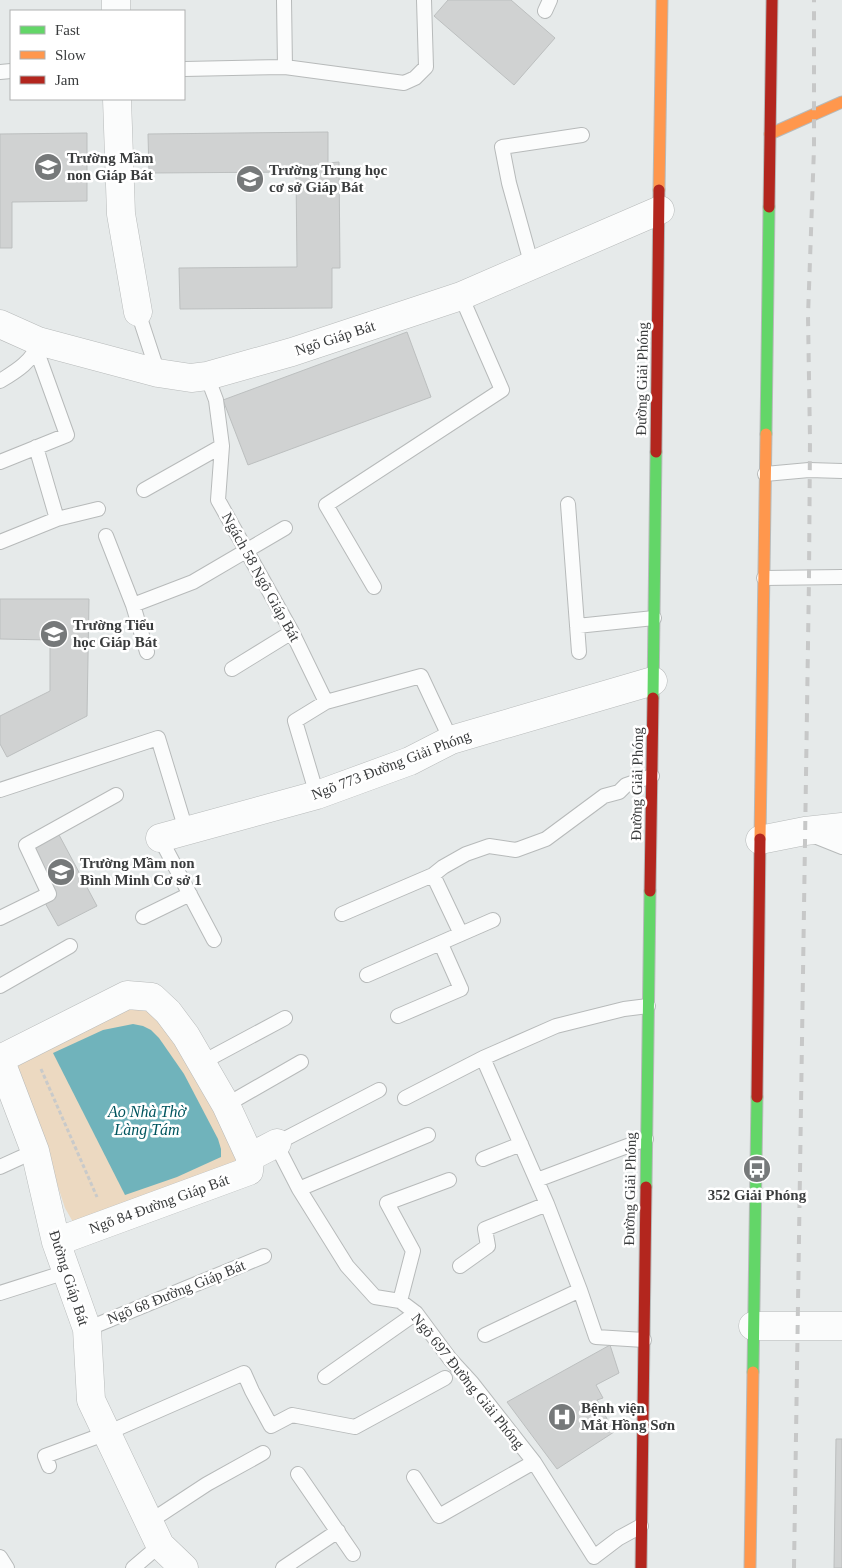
<svg xmlns="http://www.w3.org/2000/svg" width="842" height="1568" viewBox="0 0 842 1568" font-family="Georgia,serif">
  <style>
    .green { fill: #ecd9c1 }
    .water { fill: #70b3bb }
    .building { fill: #d0d2d2; stroke: #bcbfbf }
    .lines { fill: none; stroke-linecap: round; stroke-linejoin: round }
    .lane-casing { stroke: #b7baba; stroke-width: 16 }
    .street-casing { stroke: #b7baba; stroke-width: 29 }
    .fast-casing { stroke: #b7baba; stroke-width: 13 }
    .slow-casing { stroke: #b7baba; stroke-width: 13 }
    .jam-casing { stroke: #b7baba; stroke-width: 13 }
    .path { stroke: #c9caca; stroke-width: 3; stroke-dasharray: 4 2.5; stroke-linecap: butt }
    .lane { stroke: #fbfcfc; stroke-width: 14 }
    .street { stroke: #fbfcfc; stroke-width: 28 }
    .fast { stroke: #63d668; stroke-width: 11 }
    .slow { stroke: #ff974d; stroke-width: 11 }
    .jam { stroke: #b3261e; stroke-width: 11 }
    .rail { stroke: #c7c8c8; stroke-width: 4; stroke-dasharray: 9 9; stroke-linecap: butt }
    .labels { text-anchor: middle; dominant-baseline: central; stroke-width: 5; stroke-linejoin: round; paint-order: stroke }
    .poi-label { font-size: 15px; font-weight: bold; fill: #3a3c3d; stroke: #fff; text-anchor: start }
    .street-label { font-size: 15px; fill: #3a3c3d; stroke: #fff }
    .water-label { font-size: 16px; font-style: italic; fill: #00555e; stroke: #fff }
  </style>
  <rect width="100%" height="100%" fill="#e6eaea"/>
  <path class="green" d="M 123,1002 L 151,1006 L 248,1159 L 73,1222 L 65,1208 L 31,1104 L 11,1063 Z"/>
  <path class="water" d="M 133,1024 L 143,1026 L 151,1030 L 159,1038 L 184,1074 L 218,1139 L 221,1149 L 221,1157 L 177,1177 L 125,1195 L 53,1053 L 103,1030 Z"/>
  <path class="building" d="M 448,0 L 511,0 L 555,38 L 514,85 L 434,16 Z
    M 328,132 L 328,163 L 339,162 L 340,268 L 332,268 L 332,308 L 180,309 L 179,268 L 297,267 L 296,172 L 149,173 L 148,134 Z
    M 87,133 L 87,201 L 12,202 L 12,248 L 0,248 L 0,134 Z
    M 407,332 L 431,397 L 248,465 L 223,400 Z
    M 0,599 L 89,599 L 87,716 L 7,757 L 0,744 L 0,716 L 50,691 L 50,640 L 0,639 Z
    M 58,833 L 97,906 L 58,926 L 44,901 L 30,848 Z
    M 610,1345 L 619,1373 L 596,1385 L 603,1398 L 597,1400 L 614,1432 L 557,1469 L 507,1402 Z
    M 836,1439 L 842,1439 L 842,1568 L 834,1568 Z"/>
  <g class="lines">
    <defs>
      <path id="lane" d="M 284,0 L 285,67
        M 545,11 L 550,0
        M 184,69 L 285,67 L 404,83 L 415,78 L 426,67 L 424,0
        M 0,72 L 11,71
        M 532,266 L 509,183 L 502,147 L 582,135
        M 138,312 L 158,373
        M 207,376 L 216,400 L 222,446 L 218,500 L 292,632 L 326,702
        M 0,381 C 15,372 35,360 38,342
        M 36,447 L 57,519
        M 0,462 L 67,435 L 36,349
        M 765,474 L 809,470 L 842,471
        M 144,490 L 222,446
        M 568,504 L 579,652
        M 106,536 L 133,605 L 147,652
        M 0,542 L 57,519 L 98,509
        M 764,578 L 842,577
        M 374,587 L 326,505 L 502,390 L 461,296
        M 133,605 L 193,582 L 285,528
        M 577,626 L 654,618
        M 232,669 L 292,632
        M 0,790 L 158,738 L 186,830
        M 317,795 L 295,721 L 326,702 L 421,676 L 451,740
        M 812,835 L 842,847
        M 160,838 L 214,940
        M 433,875 L 461,934
        M 342,914 L 433,875 L 443,867 L 466,854 L 489,846 L 516,850 L 546,839 L 604,796 L 619,792 L 626,785 L 652,776
        M 143,917 L 190,894
        M 0,918 L 49,894 L 26,845 L 116,795
        M 367,975 L 493,920
        M 0,986 L 70,946
        M 398,1016 L 461,989 L 441,944
        M 483,1058 L 547,1204 L 580,1290
        M 201,1063 L 285,1018
        M 379,1090 L 277,1143 L 279,1150 L 299,1189 L 347,1266 L 375,1297 L 400,1301 L 416,1313 L 450,1359 L 472,1383 L 534,1462 L 594,1557 L 619,1538 L 641,1526
        M 405,1098 L 483,1058 L 556,1026 L 624,1009 L 648,1006
        M 226,1105 L 301,1062
        M 483,1159 L 521,1144
        M 0,1167 L 35,1151
        M 537,1180 L 646,1139
        M 299,1189 L 428,1135
        M 460,1266 L 488,1246 L 485,1229 L 547,1204
        M 0,1293 L 66,1272
        M 400,1301 L 413,1251 L 387,1203 L 449,1180
        M 87,1329 L 264,1256
        M 485,1335 L 580,1290 L 596,1337 L 644,1340
        M 325,1377 L 416,1313
        M 49,1466 L 45,1456 L 107,1433 L 244,1373 L 252,1391 L 271,1426 L 292,1415 L 355,1427 L 445,1378
        M 298,1474 L 353,1554
        M 414,1477 L 439,1516 L 534,1462
        M 149,1522 L 207,1484 L 263,1453
        M 0,1557 L 7,1568
        M 133,1568 L 160,1545
        M 283,1568 L 338,1531"/>
      <path id="street" d="M 116,0 L 116,11
        M 117,99 L 121,214 L 138,312
        M 0,324 L 38,341 L 158,373 L 191,378 L 207,376 L 292,352 L 461,296 L 660,210
        M 160,838 L 317,795 L 410,761 L 451,740 L 653,681
        M 760,840 L 805,831 L 842,827
        M 0,1059 L 127,995 L 152,997 L 168,1012 L 186,1036 L 226,1105 L 250,1157 L 249,1171 L 56,1242
        M 0,1059 L 35,1151 L 56,1242 L 87,1329 L 91,1400 L 160,1545 L 184,1568
        M 250,1157 L 277,1143
        M 753,1326 L 842,1326"/>
      <path id="fast" d="M 766,434 L 769,207
        M 653,698 L 656,452
        M 646,1187 L 650,891
        M 753,1372 L 757,1097"/>
      <path id="slow" d="M 770,134 L 842,102
        M 659,190 L 662,0
        M 760,839 L 766,434
        M 750,1568 L 753,1372"/>
      <path id="jam" d="M 769,207 L 772,0
        M 656,452 L 659,190
        M 650,891 L 653,698
        M 757,1097 L 760,839
        M 641,1568 L 646,1187"/>
    </defs>
    <use href="#lane" class="lane-casing"/>
    <use href="#street" class="street-casing"/>
    <use href="#fast" class="fast-casing"/>
    <use href="#slow" class="slow-casing"/>
    <use href="#jam" class="jam-casing"/>
    <path class="path" d="M 41,1069 L 97,1197"/>
    <use href="#lane" class="lane"/>
    <use href="#street" class="street"/>
    <use href="#fast" class="fast"/>
    <use href="#slow" class="slow"/>
    <use href="#jam" class="jam"/>
    <path class="rail" d="M 794,1568 L 809,578 L 810,439 L 808,316 L 814,148 L 814,0"/>
  </g>
  <defs>
    <symbol id="school-disc" viewBox="-11 -11 22 22"><circle r="9.5" fill="#76797a" stroke="#fff"/><path d="M0-5L7-2L0 1L-7-2ZM-4 1L0 2.5L4 1V4Q0 6-4 4Z" fill="#fff"/></symbol>
    <symbol id="bus-disc" viewBox="-11 -11 22 22"><circle r="9.5" fill="#76797a" stroke="#fff"/><path d="M-5-6H5V4H4V6H2V4H-2V6H-4V4H-5ZM-3.5-4V0h7V-4ZM-3.5 1.2v1.5H-2V1.2ZM2 1.2v1.5H3.5V1.2Z" fill="#fff"/></symbol>
    <symbol id="hospital-disc" viewBox="-11 -11 22 22"><circle r="9.5" fill="#76797a" stroke="#fff"/><path d="M-5-5h3v3.5h4V-5h3V5h-3V1.5h-4V5h-3Z" fill="#fff"/></symbol>
  </defs>
  <g fill-rule="evenodd">
    <use href="#school-disc" x="32" y="151" width="32" height="32"/>
    <use href="#school-disc" x="234" y="163" width="32" height="32"/>
    <use href="#school-disc" x="38" y="618" width="32" height="32"/>
    <use href="#school-disc" x="45" y="856" width="32" height="32"/>
    <use href="#bus-disc" x="741" y="1153" width="32" height="32"/>
    <use href="#hospital-disc" x="546" y="1401" width="32" height="32"/>
  </g>
  <g class="labels">
    <g class="poi-label">
      <text x="67" y="158">Trường Mầm<tspan x="67" dy="17">non Giáp Bát</tspan></text>
      <text x="269" y="170">Trường Trung học<tspan x="269" dy="17">cơ sở Giáp Bát</tspan></text>
      <text x="73" y="625">Trường Tiểu<tspan x="73" dy="17">học Giáp Bát</tspan></text>
      <text x="80" y="863">Trường Mầm non<tspan x="80" dy="17">Bình Minh Cơ sở 1</tspan></text>
      <text x="757" y="1195" text-anchor="middle">352 Giải Phóng</text>
      <text x="581" y="1408">Bệnh viện<tspan x="581" dy="17">Mắt Hồng Sơn</tspan></text>
    </g>
    <g class="street-label">
      <text transform="translate(335 338) rotate(-18)">Ngõ Giáp Bát</text>
      <text transform="translate(642 379) rotate(-89)">Đường Giải Phóng</text>
      <text transform="translate(261 577) rotate(61)">Ngách 58 Ngõ Giáp Bát</text>
      <text transform="translate(391 765) rotate(-21)">Ngõ 773 Đường Giải Phóng</text>
      <text transform="translate(637 784) rotate(-89)">Đường Giải Phóng</text>
      <text transform="translate(630 1189) rotate(-89)">Đường Giải Phóng</text>
      <text transform="translate(159 1204) rotate(-20)">Ngõ 84 Đường Giáp Bát</text>
      <text transform="translate(69 1278) rotate(72)">Đường Giáp Bát</text>
      <text transform="translate(176 1292) rotate(-22)">Ngõ 68 Đường Giáp Bát</text>
      <text transform="translate(468 1381) rotate(51)">Ngõ 697 Đường Giải Phóng</text>
    </g>
    <g class="water-label">
      <text x="147" y="1111">Ao Nhà Thờ<tspan x="147" dy="18">Làng Tám</tspan></text>
    </g>
  </g>
  <rect x="10" y="10" width="175" height="90" fill="#ffffff" stroke="#b0b1b1"/>
  <rect x="20" y="26" width="25" height="8" fill="#63d668" stroke="#b0b1b1"/>
  <text x="55" y="35" font-size="15" fill="#3a3c3d">Fast</text>
  <rect x="20" y="51" width="25" height="8" fill="#ff974d" stroke="#b0b1b1"/>
  <text x="55" y="60" font-size="15" fill="#3a3c3d">Slow</text>
  <rect x="20" y="76" width="25" height="8" fill="#b3261e" stroke="#b0b1b1"/>
  <text x="55" y="85" font-size="15" fill="#3a3c3d">Jam</text>
</svg>
